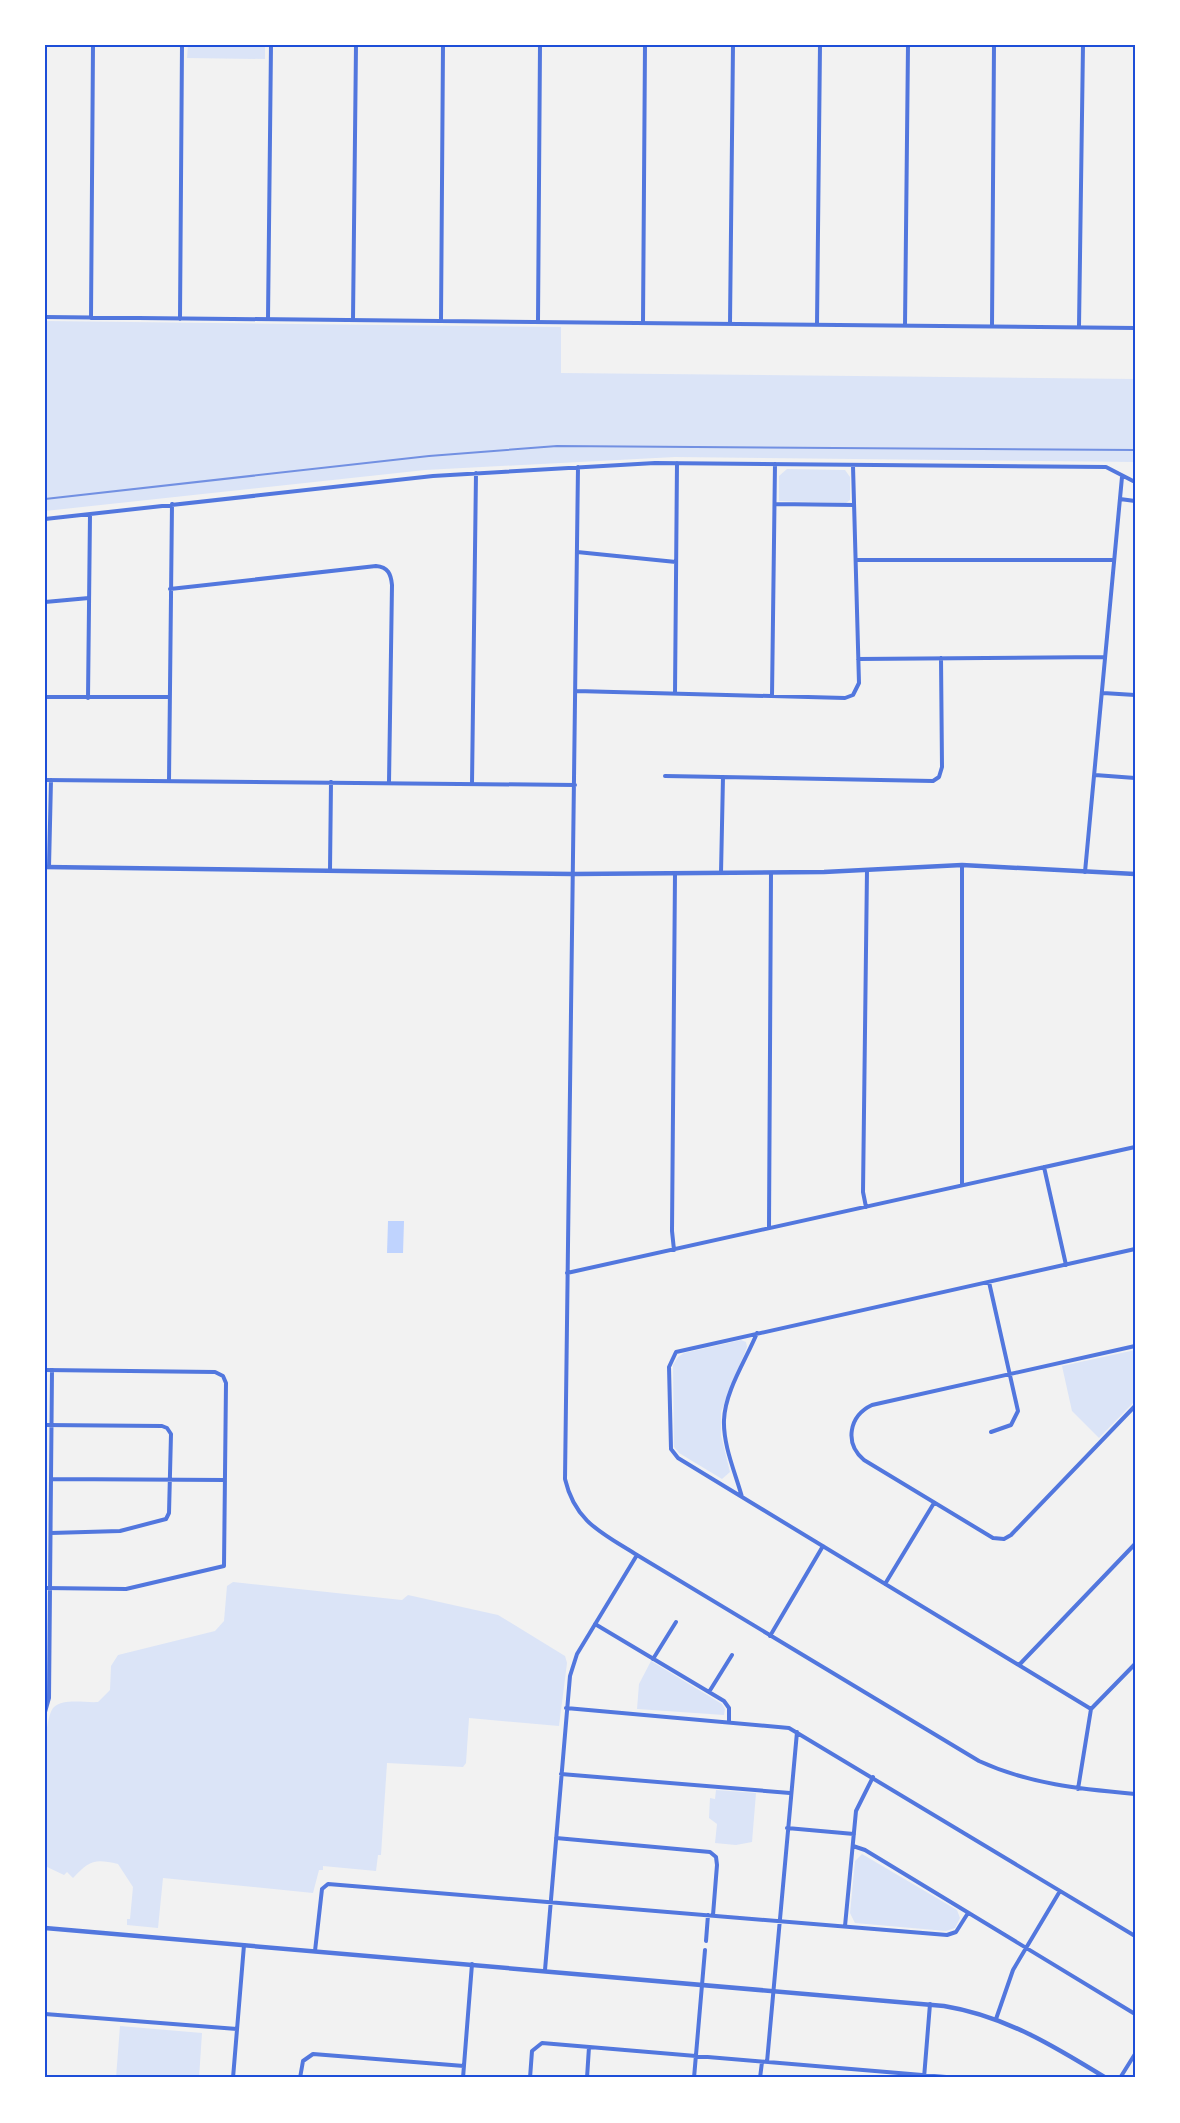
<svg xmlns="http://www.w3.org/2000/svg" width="1180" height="2123" viewBox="0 0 1180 2123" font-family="'Roboto Condensed',sans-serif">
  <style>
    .green { fill: #dbe4f7 }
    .water { fill: #bfd3fe }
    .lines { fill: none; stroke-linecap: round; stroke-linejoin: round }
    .minor { stroke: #5277de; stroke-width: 4 }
    .tertiary { stroke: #5277de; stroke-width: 4.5 }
    .rail { stroke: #7290e2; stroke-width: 2 }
    .neatline { fill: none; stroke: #1d4ed8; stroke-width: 2 }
  </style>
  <rect width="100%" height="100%" fill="#f2f2f2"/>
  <path class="green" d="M 188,45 L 265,45 L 265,59 L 187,58 Z
    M 45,321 L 561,327 L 561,373 L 1135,379 L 1135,462 L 675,457 L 425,470 L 45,511 Z
    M 787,469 L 845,470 L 850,477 L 850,500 L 846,503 L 779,501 L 779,476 Z
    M 741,1340 L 746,1342 L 747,1347 L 721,1412 L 721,1435 L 730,1472 L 722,1479 L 679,1453 L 674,1447 L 673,1365 L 678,1357 L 684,1353 Z
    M 1135,1350 L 1135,1401 L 1099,1438 L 1072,1411 L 1062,1366 Z
    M 233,1582 L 402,1600 L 408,1595 L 498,1615 L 565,1656 L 567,1663 L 559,1726 L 469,1718 L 466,1763 L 463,1767 L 387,1763 L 381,1855 L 378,1855 L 376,1871 L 323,1866 L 323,1870 L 319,1870 L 313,1893 L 163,1878 L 158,1928 L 127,1925 L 127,1919 L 130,1919 L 133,1887 L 118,1864 C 94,1858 89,1861 73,1878 L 67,1872 L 64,1875 L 45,1866 C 45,1840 39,1721 54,1707 C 64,1698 85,1703 98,1702 L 110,1690 L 111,1666 L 118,1655 L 215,1631 L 224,1621 L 227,1586 Z
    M 651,1661 L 722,1704 L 725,1709 L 724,1715 L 637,1709 L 639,1684 Z
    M 716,1790 L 756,1793 L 752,1842 L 736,1845 L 715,1843 L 717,1824 L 709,1818 L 710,1798 L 715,1799 Z
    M 862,1854 L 957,1910 L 960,1918 L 955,1928 L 946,1931 L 855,1923 L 850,1913 L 855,1861 Z
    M 120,2026 L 202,2033 L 199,2078 L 116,2078 Z"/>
  <path class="water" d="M 388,1221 L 404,1221 L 403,1253 L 387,1253 Z"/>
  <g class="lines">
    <path class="minor" d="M 45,317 L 1135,328
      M 91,318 L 93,45
      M 180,319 L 182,45
      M 268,319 L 271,45
      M 353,320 L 356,45
      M 441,321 L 443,45
      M 538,322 L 540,45
      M 643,323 L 645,45
      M 730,324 L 733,45
      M 817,325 L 820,45
      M 905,326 L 908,45
      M 992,326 L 994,45
      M 1079,327 L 1083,45
      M 578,467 L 565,1479 C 575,1522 602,1533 637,1555 L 979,1761 C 1029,1784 1080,1789 1135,1794
      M 1120,499 L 1135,501
      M 775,504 L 854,505
      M 45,519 L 433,476 L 655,463 L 1106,467 L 1135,482
      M 577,552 L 676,562
      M 856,560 L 1113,560
      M 170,589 L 376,566 C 388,567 391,574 392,585 L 389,783
      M 45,602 L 89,598
      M 858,659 L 1105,657
      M 576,691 L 845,698 L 853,695 L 859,683 L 853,466
      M 1103,693 L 1135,695
      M 675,694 L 677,463
      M 772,696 L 775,464
      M 45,697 L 169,697
      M 88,698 L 90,514
      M 1095,775 L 1135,778
      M 665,776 L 933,781 L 939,777 L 942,767 L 941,658
      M 45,780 L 575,785
      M 169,781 L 172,504
      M 472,784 L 476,473
      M 49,867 L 51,780
      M 330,870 L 331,782
      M 1085,872 L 1122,477
      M 721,873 L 723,777
      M 1044,1167 L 1066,1265
      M 962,1185 L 962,865
      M 866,1207 L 863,1192 L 867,870
      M 769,1228 L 771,873
      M 674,1250 L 672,1231 L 675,874
      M 567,1273 L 1135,1147
      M 989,1282 L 1018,1411 L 1011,1425 L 991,1432
      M 757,1333 C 746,1360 725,1391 724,1420 C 723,1445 735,1472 742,1497 L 1091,1709
      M 1135,1346 L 872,1405 C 849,1416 844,1443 864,1460 L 993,1538 L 1004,1539 L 1011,1535 L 1135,1406
      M 45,1370 L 215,1372 L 223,1376 L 226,1383 L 224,1566 L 126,1589 L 45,1588
      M 45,1425 L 162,1426 L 167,1428 L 171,1434 L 169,1513 L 166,1519 L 120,1531 L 51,1533
      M 51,1479 L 225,1480
      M 742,1497 L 678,1458 L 671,1449 L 669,1367 L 676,1352 L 1135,1249
      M 885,1584 L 934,1503
      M 595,1624 L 724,1701 L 729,1708 L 729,1722
      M 770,1636 L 823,1546
      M 653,1659 L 676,1622
      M 1019,1665 L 1135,1544
      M 709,1692 L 732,1655
      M 566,1708 L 789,1728 L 1135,1936
      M 45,1712 L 49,1698 L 52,1370
      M 561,1774 L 790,1793
      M 1078,1789 L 1091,1709 L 1135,1664
      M 787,1828 L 854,1834
      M 556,1838 L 710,1852 L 716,1857 L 717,1865 L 713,1915
      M 853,1846 L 865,1850 L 1135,2014
      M 845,1926 L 856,1811 L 873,1777
      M 706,1941 L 708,1915
      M 315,1951 L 322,1889 L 328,1884 L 947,1935 L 956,1932 L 968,1913
      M 545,1970 L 570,1676 L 577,1654 L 637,1555
      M 45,2014 L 237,2029
      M 996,2019 L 1013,1970 L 1060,1891
      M 767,2062 L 797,1732
      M 233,2078 L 244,1945
      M 300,2078 L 303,2061 L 313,2054 L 464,2066
      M 463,2078 L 472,1964
      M 530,2078 L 532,2051 L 542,2043 L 958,2078
      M 587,2078 L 589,2047
      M 694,2078 L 705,1950
      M 760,2078 L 762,2062
      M 924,2078 L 930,2004
      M 1120,2078 L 1135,2054"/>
    <path class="tertiary" d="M 45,867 L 573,874 L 824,872 L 962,865 L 1135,874
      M 45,1928 L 944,2006 C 1005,2016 1054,2046 1106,2078"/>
    <path class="rail" d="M 45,499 L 429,456 L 557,446 L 1135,450"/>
  </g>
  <rect width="1180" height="2123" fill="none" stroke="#ffffff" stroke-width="93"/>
  <rect x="46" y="46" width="1088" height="2030" class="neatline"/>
</svg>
